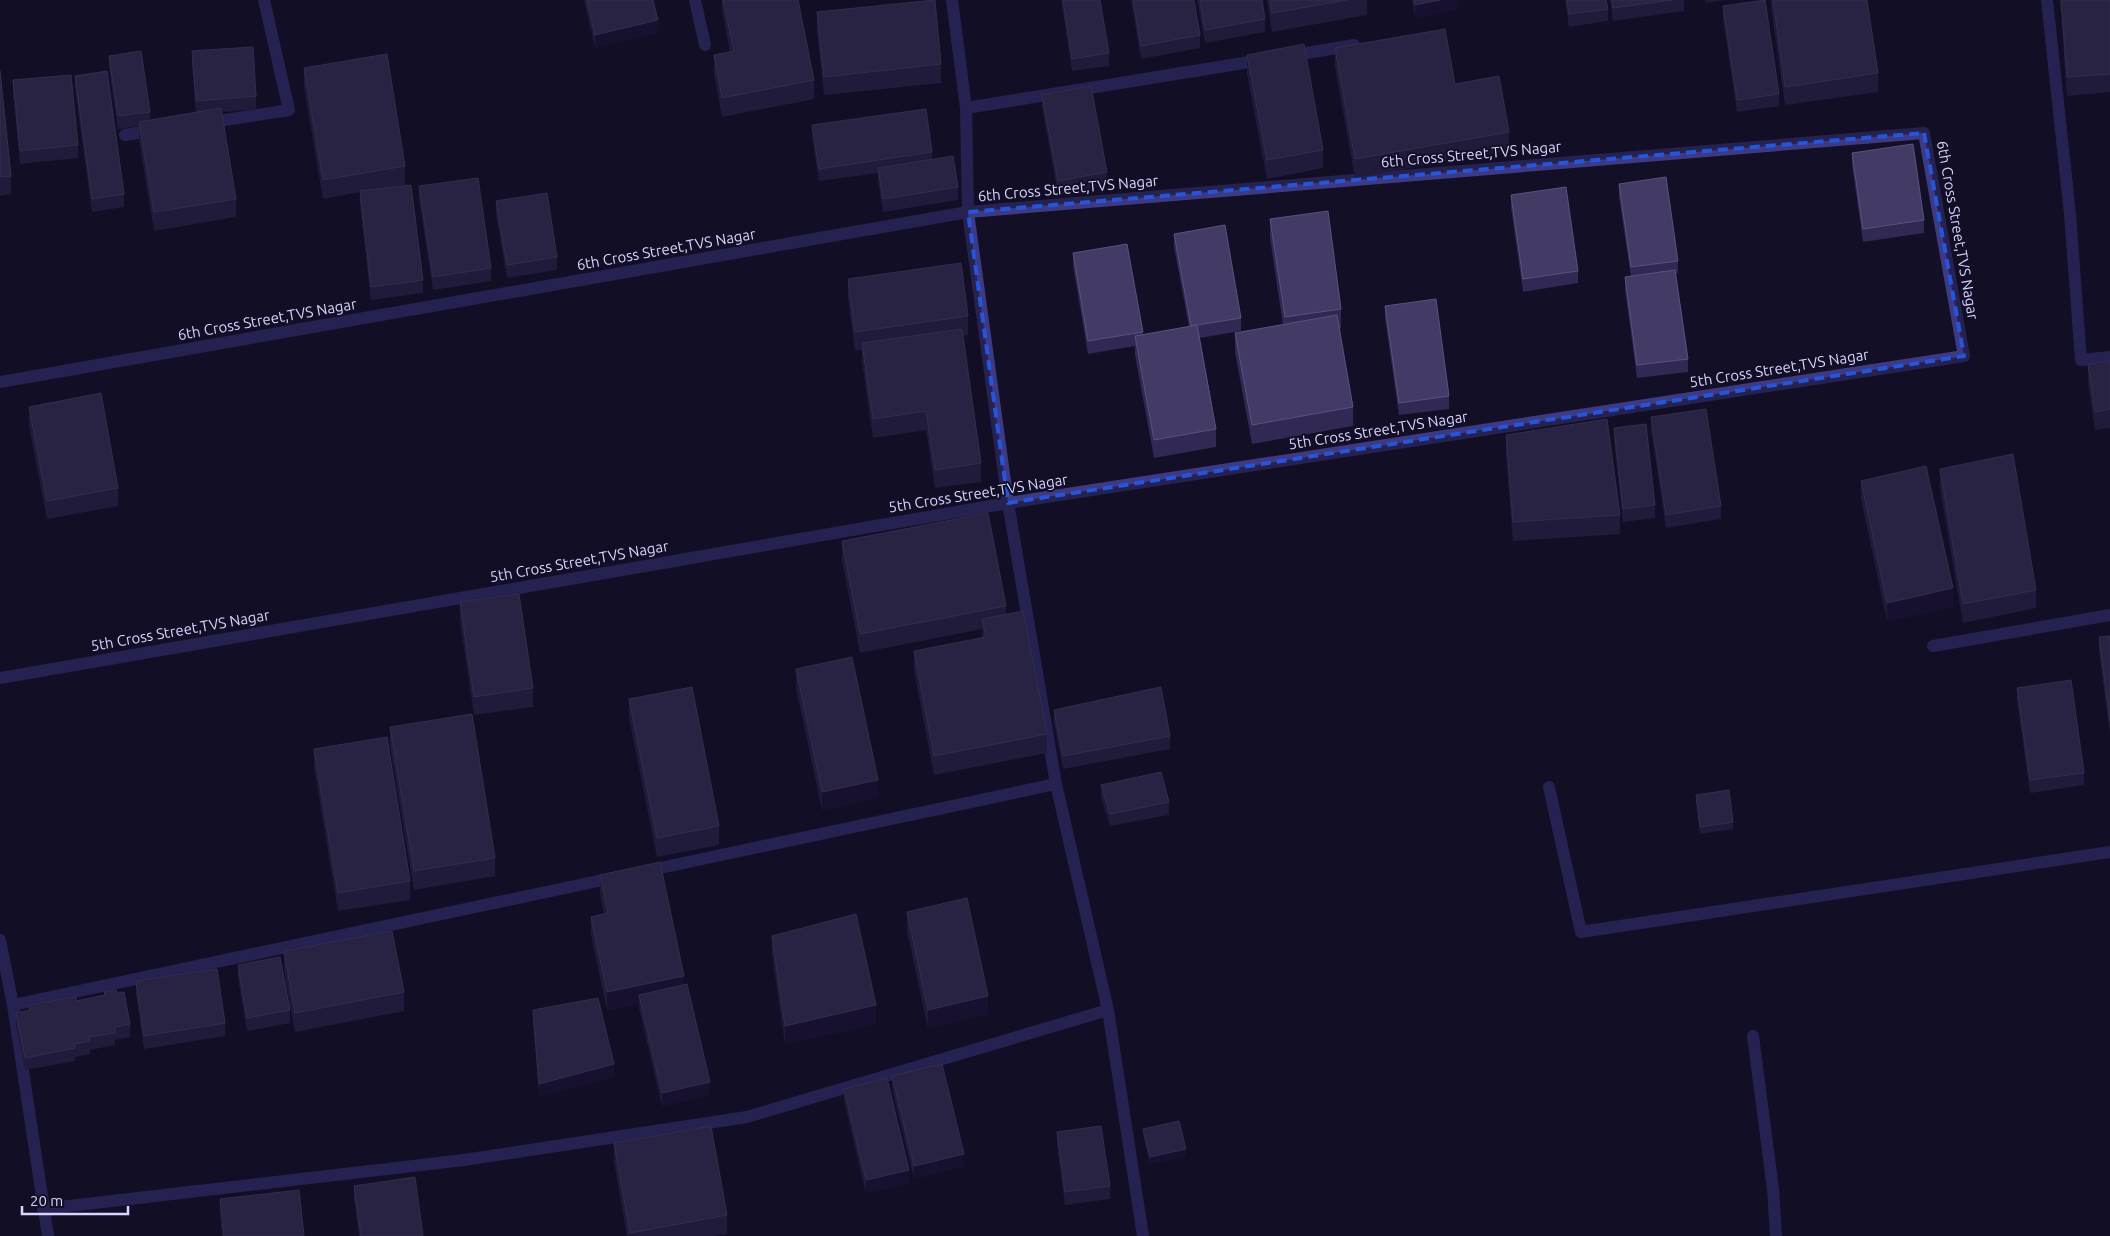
<svg xmlns="http://www.w3.org/2000/svg" width="2110" height="1236" viewBox="0 0 2110 1236" font-family="Ubuntu,sans-serif">
  <style>
    .lines { fill: none; stroke-linecap: round; stroke-linejoin: round }
    .street { stroke: #3d3a85; stroke-width: 12 }
    .wall { fill: #312854 }
    .shaded-wall { fill: #1d163a }
    .building { fill: #433a66; stroke: #5a527e }
    .marked { fill: none; stroke: #2655da; stroke-width: 4; stroke-dasharray: 10 6; stroke-linejoin: round }
    .labels { text-anchor: middle; dominant-baseline: central; stroke-width: 4; stroke-linejoin: round; paint-order: stroke }
    .street-label { font-size: 15px; fill: #d9d4ff; stroke: #130f26 }
  </style>
  <rect width="100%" height="100%" fill="#130f26"/>
  <g class="lines">
    <path class="street" d="M 695,0 L 705,45
      M 952,0 L 966,108 L 968,212 L 1008,503 L 1056,784 L 1108,1010 L 1143,1236
      M 2047,0 L 2070,214 L 2081,360 L 2110,357
      M 1289,56 L 1354,45
      M 966,108 L 1262,60
      M 206,123 L 289,110 L 264,0
      M 125,135 L 154,130
      M 0,382 L 968,212 L 1924,133 L 1964,356 L 1008,503 L 0,678
      M 1933,646 L 2110,615
      M 1549,787 L 1581,932 L 2110,852
      M 646,871 L 1056,784
      M 0,940 L 13,1005 L 48,1236
      M 13,1005 L 617,877
      M 1753,1036 L 1773,1189 L 1776,1236
      M 43,1209 L 464,1160 L 747,1117 L 1108,1010"/>
  </g>
  <path class="wall" d="M 584,0 L 653,0 L 658,33 L 595,47 Z
    M 722,0 L 798,0 L 814,80 L 814,99 L 722,117 L 714,74 L 714,55 L 730,52 L 722,9 Z
    M 1061,0 L 1100,0 L 1109,53 L 1109,66 L 1072,71 Z
    M 1131,0 L 1176,0 L 1200,35 L 1200,48 L 1141,59 Z
    M 1197,0 L 1262,0 L 1265,19 L 1265,32 L 1205,43 Z
    M 1267,0 L 1367,0 L 1367,15 L 1272,32 Z
    M 1412,0 L 1458,0 L 1458,9 L 1415,18 Z
    M 1565,0 L 1606,0 L 1608,9 L 1608,21 L 1569,27 Z
    M 1610,0 L 1684,0 L 1684,11 L 1613,21 Z
    M 1705,0 L 1726,0 L 1706,3 Z
    M 1771,0 L 1867,0 L 1878,73 L 1878,92 L 1785,105 L 1771,7 Z
    M 2060,0 L 2110,0 L 2110,92 L 2067,96 Z
    M 1723,6 L 1779,94 L 1779,106 L 1737,112 L 1723,19 Z
    M 817,12 L 941,64 L 941,83 L 824,95 L 817,31 Z
    M 1335,48 L 1455,84 L 1509,132 L 1509,150 L 1355,178 L 1335,67 Z
    M 192,51 L 256,96 L 256,109 L 222,112 L 236,199 L 236,217 L 154,231 L 139,140 L 139,126 L 118,129 L 109,69 L 109,56 L 150,112 L 150,120 L 196,112 L 192,64 Z
    M 1247,55 L 1323,150 L 1323,168 L 1267,179 L 1247,74 Z
    M 304,68 L 405,166 L 405,185 L 380,189 L 423,280 L 423,293 L 371,300 L 360,204 L 360,192 L 323,199 L 304,87 Z
    M 0,71 L 11,176 L 11,194 L 0,196 Z
    M 75,76 L 124,194 L 124,207 L 92,212 L 75,89 Z
    M 13,80 L 78,145 L 78,158 L 20,164 L 13,93 Z
    M 1042,95 L 1107,172 L 1107,185 L 1058,194 L 1042,107 Z
    M 812,125 L 932,152 L 932,159 L 958,187 L 958,200 L 883,212 L 878,181 L 878,173 L 819,181 L 812,137 Z
    M 1852,153 L 1924,220 L 1924,233 L 1863,242 L 1852,165 Z
    M 1619,184 L 1678,261 L 1678,273 L 1676,274 L 1688,359 L 1688,372 L 1637,378 L 1625,290 L 1625,277 L 1631,277 L 1619,197 Z
    M 419,186 L 491,268 L 491,281 L 433,290 L 419,199 Z
    M 1511,195 L 1578,271 L 1578,283 L 1523,292 L 1511,208 Z
    M 496,201 L 557,257 L 557,270 L 507,278 L 496,214 Z
    M 1270,219 L 1341,309 L 1341,328 L 1339,328 L 1353,407 L 1353,426 L 1252,444 L 1235,352 L 1235,333 L 1283,325 L 1270,238 Z
    M 1174,234 L 1241,318 L 1241,331 L 1200,338 L 1216,429 L 1216,447 L 1154,458 L 1135,355 L 1135,346 L 1088,354 L 1073,266 L 1073,253 L 1143,332 L 1143,335 L 1189,327 L 1174,247 Z
    M 848,279 L 968,316 L 968,335 L 963,336 L 981,463 L 981,482 L 935,488 L 926,430 L 873,438 L 862,362 L 862,350 L 855,351 L 848,298 Z
    M 1385,306 L 1449,396 L 1449,409 L 1399,415 L 1385,319 Z
    M 2110,361 L 2110,428 L 2095,430 L 2088,383 L 2088,364 Z
    M 29,407 L 118,488 L 118,506 L 47,519 L 29,426 Z
    M 1651,417 L 1721,506 L 1721,519 L 1666,528 L 1651,430 Z
    M 1614,428 L 1655,505 L 1655,518 L 1623,522 L 1614,441 Z
    M 1506,435 L 1620,515 L 1620,534 L 1513,541 L 1506,454 Z
    M 1940,469 L 2036,590 L 2036,608 L 1963,623 L 1940,488 Z
    M 1861,481 L 1953,607 L 1887,621 L 1861,499 Z
    M 842,541 L 1006,606 L 1006,614 L 1047,734 L 1047,753 L 934,775 L 914,670 L 914,651 L 982,638 L 982,629 L 860,653 L 842,560 Z
    M 460,602 L 533,688 L 533,707 L 474,715 L 460,621 Z
    M 2110,636 L 2110,735 L 2099,650 L 2099,637 Z
    M 796,669 L 878,798 L 822,810 L 796,688 Z
    M 2017,688 L 2084,773 L 2084,785 L 2030,793 L 2017,700 Z
    M 629,699 L 719,826 L 719,845 L 657,857 L 629,718 Z
    M 1054,710 L 1170,736 L 1170,749 L 1063,769 L 1054,723 Z
    M 390,727 L 495,858 L 495,876 L 414,890 L 390,746 Z
    M 314,749 L 410,881 L 410,900 L 338,911 L 314,767 Z
    M 1101,785 L 1169,802 L 1169,815 L 1110,826 L 1101,797 Z
    M 1696,795 L 1733,822 L 1733,829 L 1700,834 L 1696,802 Z
    M 600,875 L 684,985 L 710,1095 L 662,1106 L 639,1008 L 639,1004 L 607,1010 L 591,935 L 591,917 L 604,914 L 600,893 Z
    M 907,912 L 988,1014 L 928,1028 L 907,931 Z
    M 772,936 L 876,1024 L 785,1044 L 772,955 Z
    M 284,951 L 404,992 L 404,1011 L 295,1032 L 284,970 Z
    M 238,965 L 290,1010 L 290,1023 L 247,1031 L 238,978 Z
    M 136,981 L 225,1023 L 225,1036 L 144,1049 L 136,994 Z
    M 104,992 L 117,993 L 130,1024 L 130,1037 L 115,1040 L 115,1045 L 90,1050 L 90,1054 L 75,1057 L 75,1061 L 25,1070 L 16,1026 L 16,1013 L 29,1010 L 29,1005 L 76,1001 L 104,995 Z
    M 533,1010 L 614,1077 L 539,1096 L 533,1023 Z
    M 892,1076 L 964,1166 L 914,1179 L 892,1088 Z
    M 844,1089 L 909,1183 L 866,1193 L 844,1101 Z
    M 1143,1129 L 1186,1156 L 1150,1164 L 1143,1135 Z
    M 1057,1132 L 1110,1186 L 1110,1199 L 1065,1205 L 1057,1145 Z
    M 614,1143 L 727,1215 L 727,1234 L 714,1236 L 627,1236 L 614,1162 Z
    M 354,1186 L 423,1236 L 359,1236 L 354,1199 Z
    M 220,1199 L 304,1236 L 222,1236 L 220,1212 Z"/>
  <path class="shaded-wall" d="M 1440,0 L 1458,0 L 1458,9 L 1415,18 L 1415,5 Z
    M 658,20 L 658,33 L 595,47 L 595,35 Z
    M 1953,588 L 1953,607 L 1887,621 L 1887,603 Z
    M 878,780 L 878,798 L 822,810 L 822,792 Z
    M 684,976 L 684,994 L 639,995 L 639,1004 L 607,1010 L 607,992 Z
    M 988,996 L 988,1014 L 928,1028 L 928,1010 Z
    M 876,1005 L 876,1024 L 785,1044 L 785,1026 Z
    M 614,1064 L 614,1077 L 539,1096 L 539,1084 Z
    M 710,1082 L 710,1095 L 662,1106 L 662,1093 Z
    M 1186,1149 L 1186,1156 L 1150,1164 L 1150,1157 Z
    M 964,1154 L 964,1166 L 914,1179 L 914,1166 Z
    M 909,1170 L 909,1183 L 866,1193 L 866,1180 Z"/>
  <path class="building" d="M 587,0 L 653,0 L 658,20 L 595,35 Z
    M 723,0 L 798,0 L 814,80 L 722,98 L 714,55 L 734,51 Z
    M 935,0 L 941,64 L 824,77 L 817,12 Z
    M 1063,0 L 1100,0 L 1109,53 L 1072,59 Z
    M 1133,0 L 1194,0 L 1200,35 L 1141,46 Z
    M 1200,0 L 1262,0 L 1265,19 L 1205,30 Z
    M 1270,0 L 1347,0 L 1272,13 Z
    M 1414,0 L 1440,0 L 1415,5 Z
    M 1567,0 L 1606,0 L 1608,9 L 1569,14 Z
    M 1612,0 L 1672,0 L 1613,8 Z
    M 1765,0 L 1779,94 L 1737,100 L 1723,6 Z
    M 1773,0 L 1867,0 L 1878,73 L 1785,87 Z
    M 2061,0 L 2110,0 L 2110,74 L 2067,77 Z
    M 1445,29 L 1455,84 L 1499,76 L 1509,132 L 1355,159 L 1335,48 Z
    M 1304,44 L 1323,150 L 1267,160 L 1247,55 Z
    M 253,47 L 256,96 L 196,101 L 192,51 Z
    M 141,51 L 150,112 L 118,116 L 109,56 Z
    M 387,54 L 405,166 L 323,180 L 304,68 Z
    M 0,71 L 11,176 L 0,177 Z
    M 107,71 L 124,194 L 92,199 L 75,76 Z
    M 71,75 L 78,145 L 20,151 L 13,80 Z
    M 1091,86 L 1107,172 L 1058,181 L 1042,95 Z
    M 221,108 L 236,199 L 154,212 L 139,122 Z
    M 926,109 L 932,152 L 819,169 L 812,125 Z
    M 1913,144 L 1924,220 L 1863,229 L 1852,153 Z
    M 953,156 L 958,187 L 883,199 L 878,168 Z
    M 1666,177 L 1678,261 L 1631,267 L 1619,184 Z
    M 478,178 L 491,268 L 433,277 L 419,186 Z
    M 411,185 L 423,280 L 371,287 L 360,191 Z
    M 1566,187 L 1578,271 L 1523,279 L 1511,195 Z
    M 547,193 L 557,257 L 507,265 L 496,201 Z
    M 1328,211 L 1341,309 L 1285,317 L 1270,219 Z
    M 1225,225 L 1241,318 L 1191,326 L 1174,234 Z
    M 1127,244 L 1143,332 L 1088,341 L 1073,253 Z
    M 961,263 L 968,316 L 855,332 L 848,279 Z
    M 1675,270 L 1688,359 L 1637,365 L 1625,277 Z
    M 1436,299 L 1449,396 L 1399,403 L 1385,306 Z
    M 1337,315 L 1353,407 L 1252,425 L 1235,333 Z
    M 1197,325 L 1216,429 L 1154,440 L 1135,336 Z
    M 962,329 L 981,463 L 935,470 L 926,411 L 873,419 L 862,343 Z
    M 2110,361 L 2110,409 L 2095,412 L 2088,364 Z
    M 101,393 L 118,488 L 47,501 L 29,407 Z
    M 1706,409 L 1721,506 L 1666,515 L 1651,417 Z
    M 1607,419 L 1620,515 L 1513,522 L 1506,435 Z
    M 1646,424 L 1655,505 L 1623,509 L 1614,428 Z
    M 2013,454 L 2036,590 L 1963,604 L 1940,469 Z
    M 1926,466 L 1953,588 L 1887,603 L 1861,481 Z
    M 988,513 L 1006,606 L 860,634 L 842,541 Z
    M 519,594 L 533,688 L 474,697 L 460,602 Z
    M 1023,611 L 1047,734 L 934,756 L 914,651 L 986,637 L 982,619 Z
    M 2110,636 L 2110,722 L 2099,637 Z
    M 852,657 L 878,780 L 822,792 L 796,669 Z
    M 2071,680 L 2084,773 L 2030,780 L 2017,688 Z
    M 692,687 L 719,826 L 657,838 L 629,699 Z
    M 1161,687 L 1170,736 L 1063,756 L 1054,710 Z
    M 472,714 L 495,858 L 414,871 L 390,727 Z
    M 387,737 L 410,881 L 338,893 L 314,749 Z
    M 1161,772 L 1169,802 L 1110,814 L 1101,785 Z
    M 1729,790 L 1733,822 L 1700,827 L 1696,795 Z
    M 660,862 L 684,976 L 607,992 L 591,917 L 608,913 L 600,875 Z
    M 967,898 L 988,996 L 928,1010 L 907,912 Z
    M 856,914 L 876,1005 L 785,1026 L 772,936 Z
    M 392,931 L 404,992 L 295,1013 L 284,951 Z
    M 280,957 L 290,1010 L 247,1018 L 238,965 Z
    M 217,969 L 225,1023 L 144,1036 L 136,981 Z
    M 687,984 L 710,1082 L 662,1093 L 639,995 Z
    M 116,990 L 117,993 L 124,992 L 130,1024 L 115,1027 L 115,1033 L 89,1037 L 90,1041 L 74,1044 L 75,1048 L 25,1058 L 16,1013 L 30,1010 L 29,1005 L 76,997 L 76,1001 L 105,995 L 104,992 Z
    M 598,998 L 614,1064 L 539,1084 L 533,1010 Z
    M 942,1064 L 964,1154 L 914,1166 L 892,1076 Z
    M 887,1078 L 909,1170 L 866,1180 L 844,1089 Z
    M 1179,1121 L 1186,1149 L 1150,1157 L 1143,1129 Z
    M 711,1126 L 727,1215 L 630,1233 L 614,1143 Z
    M 1101,1126 L 1110,1186 L 1065,1192 L 1057,1132 Z
    M 415,1177 L 423,1236 L 361,1236 L 354,1186 Z
    M 299,1190 L 304,1236 L 224,1236 L 220,1199 Z"/>
  <path d="M0 0H2110V1236H0ZM 1924,133 L 1964,356 L 1008,503 L 968,212 Z" fill="#130f26" fill-opacity=".55" fill-rule="evenodd"/>
  <path class="marked" d="M 1924,133 L 1964,356 L 1008,503 L 968,212 Z"/>
  <g class="labels">
    <g class="street-label">
      <text transform="translate(1471 154) rotate(-5)">6th Cross Street,TVS Nagar</text>
      <text transform="translate(1068 188) rotate(-5)">6th Cross Street,TVS Nagar</text>
      <text transform="translate(1958 230) rotate(80)">6th Cross Street,TVS Nagar</text>
      <text transform="translate(666 249) rotate(-10)">6th Cross Street,TVS Nagar</text>
      <text transform="translate(267 319) rotate(-10)">6th Cross Street,TVS Nagar</text>
      <text transform="translate(1779 368) rotate(-9)">5th Cross Street,TVS Nagar</text>
      <text transform="translate(1378 430) rotate(-9)">5th Cross Street,TVS Nagar</text>
      <text transform="translate(978 493) rotate(-9)">5th Cross Street,TVS Nagar</text>
      <text transform="translate(579 561) rotate(-10)">5th Cross Street,TVS Nagar</text>
      <text transform="translate(180 630) rotate(-10)">5th Cross Street,TVS Nagar</text>
    </g>
  </g>
  <path d="M22 1206v8h106v-8" fill="none" stroke="#d9d4ff" stroke-width="2.5"/>
  <text x="30" y="1206" font-size="15" fill="#d9d4ff" stroke="#130f26" stroke-width="4" paint-order="stroke">20 m</text>
</svg>
